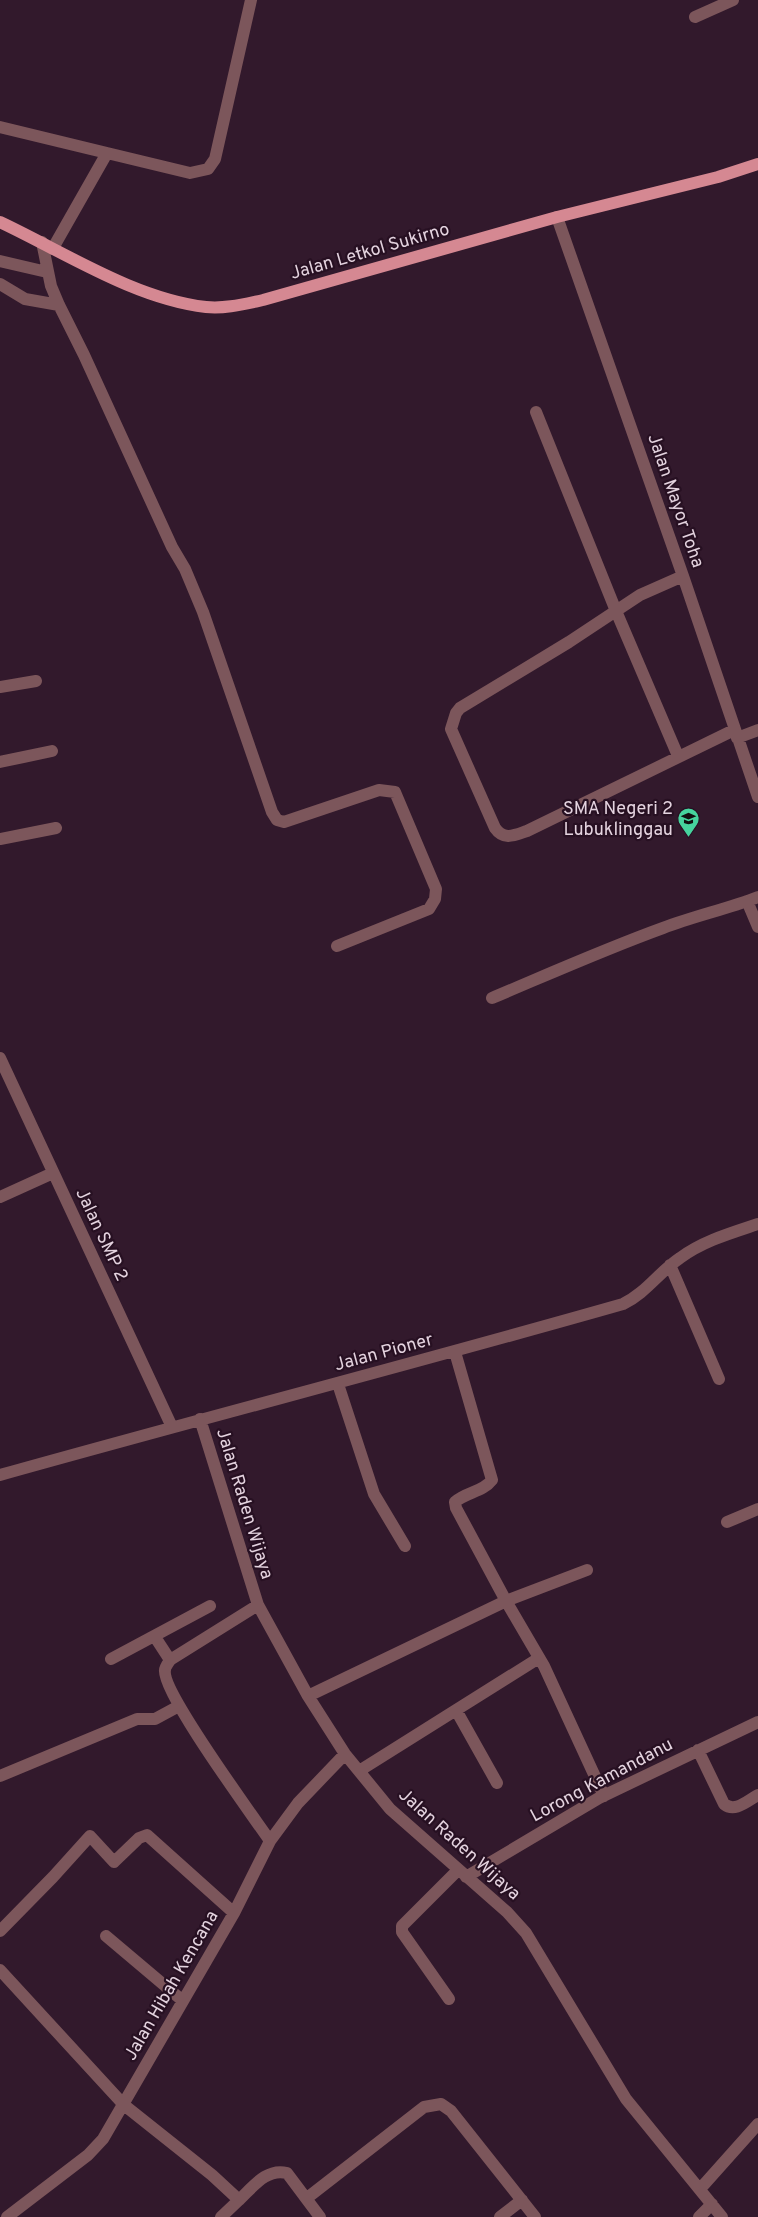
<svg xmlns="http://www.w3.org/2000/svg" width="758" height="2217" viewBox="0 0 758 2217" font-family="Overpass,sans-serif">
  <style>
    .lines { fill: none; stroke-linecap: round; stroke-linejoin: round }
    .minor { stroke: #7c565b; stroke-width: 12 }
    .major { stroke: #d58892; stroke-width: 12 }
    .labels { text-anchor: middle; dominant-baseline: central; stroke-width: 4.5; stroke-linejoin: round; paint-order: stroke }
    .street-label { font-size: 18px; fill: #e4d3df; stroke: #271022 }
    .poi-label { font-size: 18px; fill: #e4d3df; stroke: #271022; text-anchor: end }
  </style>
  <rect width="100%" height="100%" fill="#32192c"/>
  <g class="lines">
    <path class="minor" d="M 695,17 L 733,0
      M 0,127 L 107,153
      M 557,217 L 683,576 L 758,797
      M 42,242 L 51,286 L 59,305 L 84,355 L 172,547 L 185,569 L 203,612 L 272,812 L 277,820 L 284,822 L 379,790 L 395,792 L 436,889 L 435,899 L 429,909 L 337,946
      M 53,248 L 107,153 L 190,173 L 208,169 L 215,159 L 251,0
      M 0,261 L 47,272
      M 0,284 L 25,299 L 59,305
      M 536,412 L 616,611 L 678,756
      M 683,576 L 640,595 L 569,642 L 460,708 L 456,713 L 451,729 L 495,828 C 504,841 515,835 527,831 L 734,730
      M 0,687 L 36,681
      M 737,738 L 758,730
      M 0,762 L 52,751
      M 0,839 L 56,828
      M 747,901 L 758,927
      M 492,998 C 549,974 605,949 663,928 C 694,916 727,909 758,897
      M 0,1058 L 172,1427
      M 0,1197 L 53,1173
      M 670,1265 L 719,1379
      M 455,1352 L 492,1480 C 483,1492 466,1492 455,1502 L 456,1508 L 506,1601 L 544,1666 L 604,1796
      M 338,1384 L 374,1494 L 405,1546
      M 200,1419 L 258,1605 L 308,1696 L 345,1754 L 390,1809 L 507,1912 L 526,1933 L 626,2099 L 722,2217
      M 0,1475 C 207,1417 416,1363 623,1304 C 646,1293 659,1272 680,1258 C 703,1241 731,1233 758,1224
      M 727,1522 L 758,1509
      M 258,1605 L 170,1660 C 169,1662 165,1667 165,1670 C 161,1691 253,1816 270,1841
      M 155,1637 L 170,1660
      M 111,1659 L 210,1606
      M 308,1696 L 506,1601 L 587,1570
      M 456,1710 L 497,1783
      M 698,1750 L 724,1804 C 735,1813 747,1801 758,1795
      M 359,1771 L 539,1658
      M 0,1776 L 137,1719 L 155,1719 L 179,1706
      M 466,1877 L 599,1798 L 758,1722
      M 0,1931 L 53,1877 L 90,1836 L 114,1862 L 139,1838 L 147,1835 L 234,1913
      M 106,1936 L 183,2001
      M 0,1970 L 124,2105 L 212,2175 L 239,2200 C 253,2187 266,2168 287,2173 L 320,2217
      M 449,1999 L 402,1932 L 402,1926 L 458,1870
      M 700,2189 L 758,2124
      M 307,2198 L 424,2107 L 441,2104 L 451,2111 L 535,2217
      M 7,2217 L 88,2155 L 103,2139 L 234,1913 L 270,1841 L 298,1803 L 345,1754
      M 221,2217 L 239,2200
      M 500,2217 L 522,2200
      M 699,2217 L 712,2204"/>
    <path class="major" d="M 0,222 C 64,252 135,299 206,307 C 225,309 244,304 263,300 L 557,217 L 718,177 L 758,164"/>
  </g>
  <defs>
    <symbol id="school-pin" viewBox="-11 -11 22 30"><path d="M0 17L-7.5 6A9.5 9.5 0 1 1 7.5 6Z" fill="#46d49e" stroke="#271022"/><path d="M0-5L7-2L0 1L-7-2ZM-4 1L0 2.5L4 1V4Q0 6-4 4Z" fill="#111"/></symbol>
  </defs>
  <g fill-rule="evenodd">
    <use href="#school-pin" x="676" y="806" width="25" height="34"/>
  </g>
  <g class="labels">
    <g class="street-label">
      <text transform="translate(370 252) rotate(-16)">Jalan Letkol Sukirno</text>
      <text transform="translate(675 501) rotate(71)">Jalan Mayor Toha</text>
      <text transform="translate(101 1235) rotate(65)">Jalan SMP 2</text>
      <text transform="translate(384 1353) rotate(-15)">Jalan Pioner</text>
      <text transform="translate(244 1504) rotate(73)">Jalan Raden Wijaya</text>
      <text transform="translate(602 1781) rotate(-28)">Lorong Kamandanu</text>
      <text transform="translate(459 1845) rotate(42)">Jalan Raden Wijaya</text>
      <text transform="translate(172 1986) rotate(-60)">Jalan Hibah Kencana</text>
    </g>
    <g class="poi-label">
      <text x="673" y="809">SMA Negeri 2<tspan x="673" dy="21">Lubuklinggau</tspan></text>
    </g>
  </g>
</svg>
